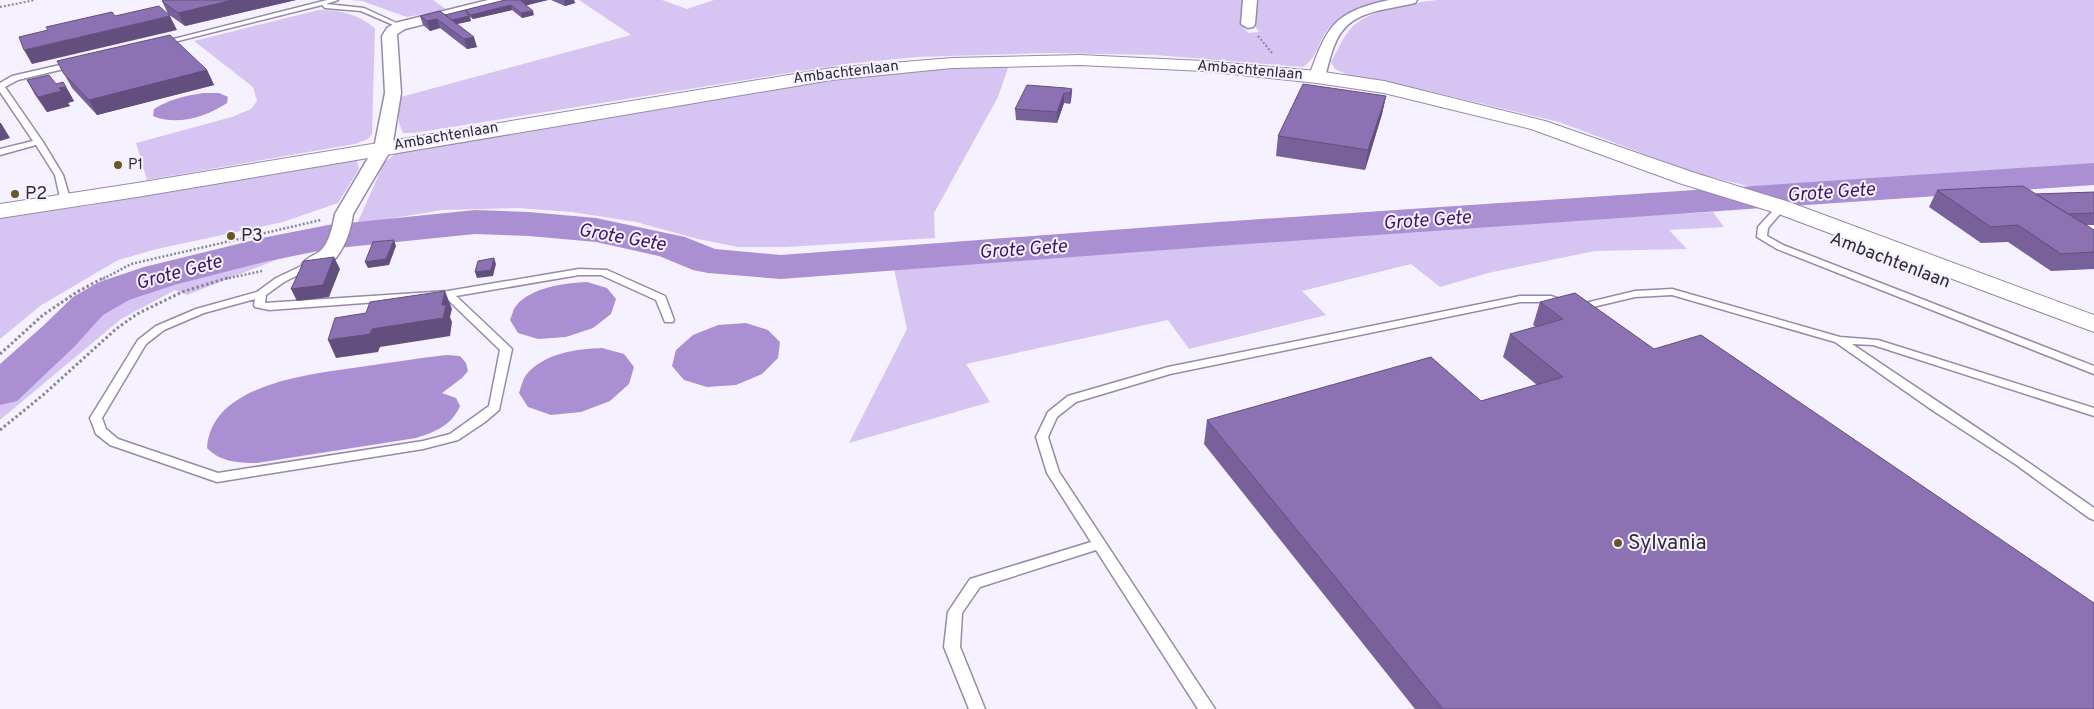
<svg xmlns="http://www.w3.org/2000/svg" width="2094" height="709" viewBox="0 0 2094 709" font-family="Overpass,sans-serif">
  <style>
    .green { fill: #d6c5f2 }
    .water { fill: #ab8fd3 }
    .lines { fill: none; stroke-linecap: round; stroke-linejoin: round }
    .river { fill: #ab8fd3; fill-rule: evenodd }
    .lane-casing { stroke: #9689a9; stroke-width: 3 }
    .street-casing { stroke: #9689a9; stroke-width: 3 }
    .secondary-casing { stroke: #9689a9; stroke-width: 2 }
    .path-far2 { stroke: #8b8694; stroke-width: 2; stroke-dasharray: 2 2; stroke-linecap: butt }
    .path-far1 { stroke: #8b8694; stroke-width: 2.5; stroke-dasharray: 2 2; stroke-linecap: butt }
    .path { stroke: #8b8694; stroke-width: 3; stroke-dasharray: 2.5 2.5; stroke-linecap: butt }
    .lane { fill: #fff; fill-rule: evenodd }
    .street { fill: #fff; fill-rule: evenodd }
    .secondary { fill: #fff; fill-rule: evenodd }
    .wall { fill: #78619a }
    .shaded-wall { fill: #624f7d }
    .building { fill: #8c71b3; stroke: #624f7d }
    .poi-dot { fill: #685825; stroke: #f6f1ff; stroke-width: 2 }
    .labels { text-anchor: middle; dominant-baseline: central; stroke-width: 4; stroke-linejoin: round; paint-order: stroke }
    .far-street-label { font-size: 15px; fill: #2e2936; stroke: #f6f1ff }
    .far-poi-label { font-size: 15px; fill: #2e2936; stroke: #f6f1ff; text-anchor: start }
    .poi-label { font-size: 18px; fill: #2e2936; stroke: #f6f1ff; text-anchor: start }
    .street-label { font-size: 18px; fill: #2e2936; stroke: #f6f1ff }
    .water-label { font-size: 19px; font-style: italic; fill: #3e1465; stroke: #f6f1ff }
    .near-poi-label { font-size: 21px; fill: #2e2936; stroke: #f6f1ff; text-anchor: start }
  </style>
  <rect width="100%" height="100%" fill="#f6f1ff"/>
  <path class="green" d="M 351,0 L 433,0 L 447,10 L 407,17 L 362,1 Z
    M 579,0 L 662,0 L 687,9 L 714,0 L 1242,0 L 1240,21 L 1248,33 L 1259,32 L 1254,25 L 1257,0 L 1393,0 C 1372,7 1344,11 1329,28 C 1318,40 1318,58 1303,67 L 1155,55 L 1053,53 L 917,57 L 845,64 L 414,133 L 403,133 L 399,123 L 397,98 L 631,35 Z
    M 1436,0 L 2094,0 L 2094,174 L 1783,195 L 1695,173 L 1559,122 L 1429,91 L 1348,75 L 1335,69 L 1331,62 C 1338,50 1344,34 1354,25 C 1376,8 1409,4 1436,0 Z
    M 319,10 C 340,10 358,14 375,28 L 372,134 L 368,139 L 355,144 L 147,180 L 136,143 L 232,117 L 251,109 L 257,101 L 253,87 L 194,41 Z
    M 1009,65 L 998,97 L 934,213 L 935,238 L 786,247 L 738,247 L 698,239 L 636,222 L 572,212 L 517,208 L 443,210 L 357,224 L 384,163 L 397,152 L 802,84 L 961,67 Z
    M 348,161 L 357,161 L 359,169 L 338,203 L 283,222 L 157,249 L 118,260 L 40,306 L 0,339 L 0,218 L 93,205 Z
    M 1713,212 L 1724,227 L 1669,230 L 1687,249 L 1595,251 L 1488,273 L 1440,287 L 1411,264 L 1302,291 L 1326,315 L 1189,349 L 1168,320 L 966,364 L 990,402 L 849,443 L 907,329 L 894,269 L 1460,226 Z
    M 325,245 L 276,260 L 187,295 L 175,290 L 121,319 L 0,420 L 0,405 L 38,375 L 70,341 L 104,313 L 130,295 L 223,265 Z"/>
  <path class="water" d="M 203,93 L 219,93 L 228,97 L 227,103 C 207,117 176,126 153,116 L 154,109 C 170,99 185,96 203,93 Z
    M 587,282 L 607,288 L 616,299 L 611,314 L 593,328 L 566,337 L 538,339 L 518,333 L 510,320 C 512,316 513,309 516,306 C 531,287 565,283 587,282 Z
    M 746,323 L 768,330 L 780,342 L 778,358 L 762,374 L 736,385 L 707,387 L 684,380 L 672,366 L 676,350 L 693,335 L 718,325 Z
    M 602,348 L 624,354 L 634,367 L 629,384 L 610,401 L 581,412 L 551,415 L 528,407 L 519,393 C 521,387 523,379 526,375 C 544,353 576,349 602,348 Z
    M 447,355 L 460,356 L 466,363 L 468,371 L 462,378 L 442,393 L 456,398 L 460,406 C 452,425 435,432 416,438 L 257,463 C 239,463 220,462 207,448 C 211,383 312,374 360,367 C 389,363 418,358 447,355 Z"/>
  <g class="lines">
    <path class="river" d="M 2094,163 L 2094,185 L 1218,246 L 781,279 L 708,273 L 693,270 L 659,256 L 596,242 L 529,236 L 475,234 L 328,249 L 264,262 L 174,285 L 129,300 L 103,315 L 75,346 L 17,401 L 0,405 L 0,364 L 43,326 L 73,297 L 99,282 L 144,267 L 262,238 L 328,225 L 475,210 L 529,212 L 596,218 L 685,237 L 715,249 L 781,255 L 1218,222 Z"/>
    <defs>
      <path id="lane" d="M 327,0 L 338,0 L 326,4 L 364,8 L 403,26 L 398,27 L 361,11 L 325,8 L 322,5 L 162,45 L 158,43 Z
        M 73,62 L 76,62 L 76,66 L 18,80 L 5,87 L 43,142 L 63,175 L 71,202 L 66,205 L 61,202 L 55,175 L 36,145 L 0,155 L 0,149 L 33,141 L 0,92 L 0,83 L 12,76 Z
        M 1781,204 L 1786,207 L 1768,228 L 1767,236 L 1783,245 L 2094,366 L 2094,374 L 1777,249 L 1757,237 L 1758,227 L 1778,205 Z
        M 312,261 L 316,262 L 317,264 L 316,266 L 284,282 L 266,295 L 265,303 L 448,291 L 579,269 L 607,270 L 665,296 L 674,320 L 673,322 L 665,322 L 656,300 L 601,275 L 579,275 L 456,296 L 512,349 L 499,410 L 485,422 L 458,440 L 423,449 L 217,482 L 110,445 L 96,434 L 90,418 L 138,340 L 156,326 L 196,309 L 257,292 L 276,278 ZM 445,297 L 500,350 L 489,406 L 450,434 L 423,441 L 218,473 L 118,439 L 106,429 L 102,418 L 146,344 L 164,330 L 204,313 L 255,299 L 254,305 L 255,307 L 269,310 Z
        M 1672,289 L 1840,337 L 1878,340 L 2094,408 L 2094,416 L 1873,345 L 1852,344 C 1933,399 2015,452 2094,508 L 2094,520 L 2089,518 L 2015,464 L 1932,410 L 1835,342 L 1672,295 L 1635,297 L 1576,311 L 1550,302 L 1520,302 L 1170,374 L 1076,402 L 1057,417 L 1048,437 L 1059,472 L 1215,709 L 1198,709 L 1096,550 L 980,587 L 962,613 L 960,647 L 985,709 L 969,709 L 944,647 L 948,612 L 970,579 L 1091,542 L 1047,473 L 1036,437 L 1048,412 L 1068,396 L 1168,367 L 1520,296 L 1551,296 L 1577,305 L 1635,291 Z"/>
      <path id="street" d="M 488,0 L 511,0 L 509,3 L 405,29 L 397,34 L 401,93 L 392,148 L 353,214 C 350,238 336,276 305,268 L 302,264 C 306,258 313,256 319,252 C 329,245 333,225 335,214 L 374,148 L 385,93 L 382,36 L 387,28 L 395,23 Z
        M 1243,0 L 1257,0 L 1255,24 L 1253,27 L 1248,28 L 1241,24 Z
        M 1389,0 L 1417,0 L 1415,3 C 1391,9 1359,10 1343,30 C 1333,42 1329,62 1325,77 L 1322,80 L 1312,80 L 1309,77 C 1327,26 1334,12 1389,0 Z"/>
      <path id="secondary" d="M 1080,55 L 1204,61 L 1317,71 L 1384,81 L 1545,121 L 1695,173 L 1789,202 L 2094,315 L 2094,332 L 1773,212 L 1679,183 L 1531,129 L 1384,93 L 1317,83 L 1204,71 L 1080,65 L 952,68 L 831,80 L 137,197 L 0,218 L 0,204 L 137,183 L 831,68 L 952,58 Z"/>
    </defs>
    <use href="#lane" class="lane-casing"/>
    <use href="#street" class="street-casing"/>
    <use href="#secondary" class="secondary-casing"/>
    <path class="path-far2" d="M 0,7 L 35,0
      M 1258,36 L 1273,54"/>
    <path class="path-far1" d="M 103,279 L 131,264 L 321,220
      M 225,279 L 262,271"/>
    <path class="path" d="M 0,354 L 43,315 L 77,292 L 105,277
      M 0,430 L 43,395 L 116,329 L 137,314 L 182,292 L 230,277"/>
    <use href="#lane" class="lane"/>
    <use href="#street" class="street"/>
    <use href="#secondary" class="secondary"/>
  </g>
  <path class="wall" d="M 296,0 L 185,26 L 168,14 L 162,1 Z
    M 505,0 L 548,0 L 526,5 L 534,15 L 522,18 L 512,10 L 473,19 L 470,17 L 471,21 L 457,24 L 477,47 L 467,49 L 440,28 L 430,31 L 423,25 L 420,16 L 445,15 Z
    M 551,0 L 574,0 L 575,3 L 565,6 Z
    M 57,61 L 207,70 L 214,85 L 97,115 L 72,88 Z
    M 27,80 L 56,84 L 66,87 L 74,101 L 68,103 L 70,106 L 47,112 L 35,95 Z
    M 1072,89 L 1071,100 L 1070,104 L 1064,103 L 1057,123 L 1016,120 L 1015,109 Z
    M 1386,96 L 1382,114 L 1365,170 L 1276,156 L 1278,136 Z
    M 1937,190 L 2036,194 L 2094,192 L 2094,225 L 2086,225 L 2094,230 L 2094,269 L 2051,271 L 2008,242 L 1981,243 L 1929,207 Z
    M 1540,302 L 2094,709 L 1415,709 L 1204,444 L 1207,420 L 1481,401 L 1537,385 L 1503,357 L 1510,334 L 1536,327 L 1533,325 Z"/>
  <path class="shaded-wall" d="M 233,0 L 296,0 L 185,26 L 178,13 Z
    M 522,0 L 548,0 L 524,6 Z
    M 564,0 L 574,0 L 575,3 L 565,6 Z
    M 511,5 L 512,10 L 473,19 L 471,15 Z
    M 533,11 L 534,15 L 522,18 L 521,13 Z
    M 170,16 L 177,30 L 32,64 L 24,50 Z
    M 469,16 L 471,21 L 452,25 L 451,20 Z
    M 437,19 L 440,28 L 430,31 L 427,21 Z
    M 474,37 L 477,47 L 467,49 L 464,39 Z
    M 207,70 L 214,85 L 97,115 L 89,100 Z
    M 66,87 L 74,101 L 68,103 L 70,106 L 47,112 L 38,97 L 59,88 Z
    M 1072,89 L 1071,100 L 1070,104 L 1070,93 Z
    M 1064,93 L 1064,103 L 1057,123 L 1057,112 Z
    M 1386,96 L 1382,114 L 1365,170 L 1368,150 Z
    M 0,123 L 1,123 L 10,138 L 0,141 Z
    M 394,240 L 396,246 L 389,265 L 368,268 L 365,262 Z
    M 334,257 L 340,269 L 329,297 L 297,301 L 291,289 Z
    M 494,258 L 496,264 L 493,276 L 477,278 L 475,272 Z
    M 445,291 L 452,309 L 450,317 L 452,322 L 450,336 L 380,347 L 378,352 L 336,358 L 328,340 L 372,329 Z"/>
  <path class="building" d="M 165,0 L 233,0 L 178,13 L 162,1 Z
    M 505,0 L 520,0 L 533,11 L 521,13 L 511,5 L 471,15 L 465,10 L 469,16 L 452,20 L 445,15 Z
    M 159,6 L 170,16 L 24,50 L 19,37 L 48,30 L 46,27 L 112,12 L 115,16 Z
    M 440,11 L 474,37 L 464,39 L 437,19 L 427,21 L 420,16 Z
    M 170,35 L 207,70 L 89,100 L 64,74 L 57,61 Z
    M 49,75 L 56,84 L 63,82 L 66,87 L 59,88 L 62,91 L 38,97 L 27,80 Z
    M 1303,84 L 1386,96 L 1368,150 L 1278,136 Z
    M 1027,85 L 1066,88 L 1072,89 L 1070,93 L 1064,93 L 1057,112 L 1015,109 Z
    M 2023,186 L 2094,230 L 2094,252 L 2061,254 L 2018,225 L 1991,227 L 1937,190 Z
    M 2094,192 L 2094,213 L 2068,214 L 2036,194 Z
    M 394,240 L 386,259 L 365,262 L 373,242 Z
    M 334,257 L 323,285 L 291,289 L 304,261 Z
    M 494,258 L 491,270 L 475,272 L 478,261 Z
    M 445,291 L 442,305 L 446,305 L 443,318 L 372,329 L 370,334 L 328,340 L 335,318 L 366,313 L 370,302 Z
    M 1575,293 L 1654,349 L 1701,335 L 2094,603 L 2094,709 L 1443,709 L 1207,420 L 1431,357 L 1481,401 L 1563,377 L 1510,334 L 1563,319 L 1540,302 Z"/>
  <g class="poi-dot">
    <circle cx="118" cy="165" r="5"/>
    <circle cx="15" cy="194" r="5"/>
    <circle cx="231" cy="236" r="5"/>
    <circle cx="1618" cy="543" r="5"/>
  </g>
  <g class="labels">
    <g class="far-street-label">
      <text transform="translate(1250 71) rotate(5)">Ambachtenlaan</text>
      <text transform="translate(846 73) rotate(-7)">Ambachtenlaan</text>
      <text transform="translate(446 137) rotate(-10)">Ambachtenlaan</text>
    </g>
    <g class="far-poi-label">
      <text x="128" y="165">P1</text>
    </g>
    <g class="poi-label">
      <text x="25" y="194">P2</text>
      <text x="241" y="236">P3</text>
    </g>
    <g class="street-label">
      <text transform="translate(1890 261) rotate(21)">Ambachtenlaan</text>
    </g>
    <g class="water-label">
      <text transform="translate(1831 193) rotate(-4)">Grote Gete</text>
      <text transform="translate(1427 221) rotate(-4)">Grote Gete</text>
      <text transform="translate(622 238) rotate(10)">Grote Gete</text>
      <text transform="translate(1023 250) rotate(-4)">Grote Gete</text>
      <text transform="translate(179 273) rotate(-15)">Grote Gete</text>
    </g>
    <g class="near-poi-label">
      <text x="1628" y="543">Sylvania</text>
    </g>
  </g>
</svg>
